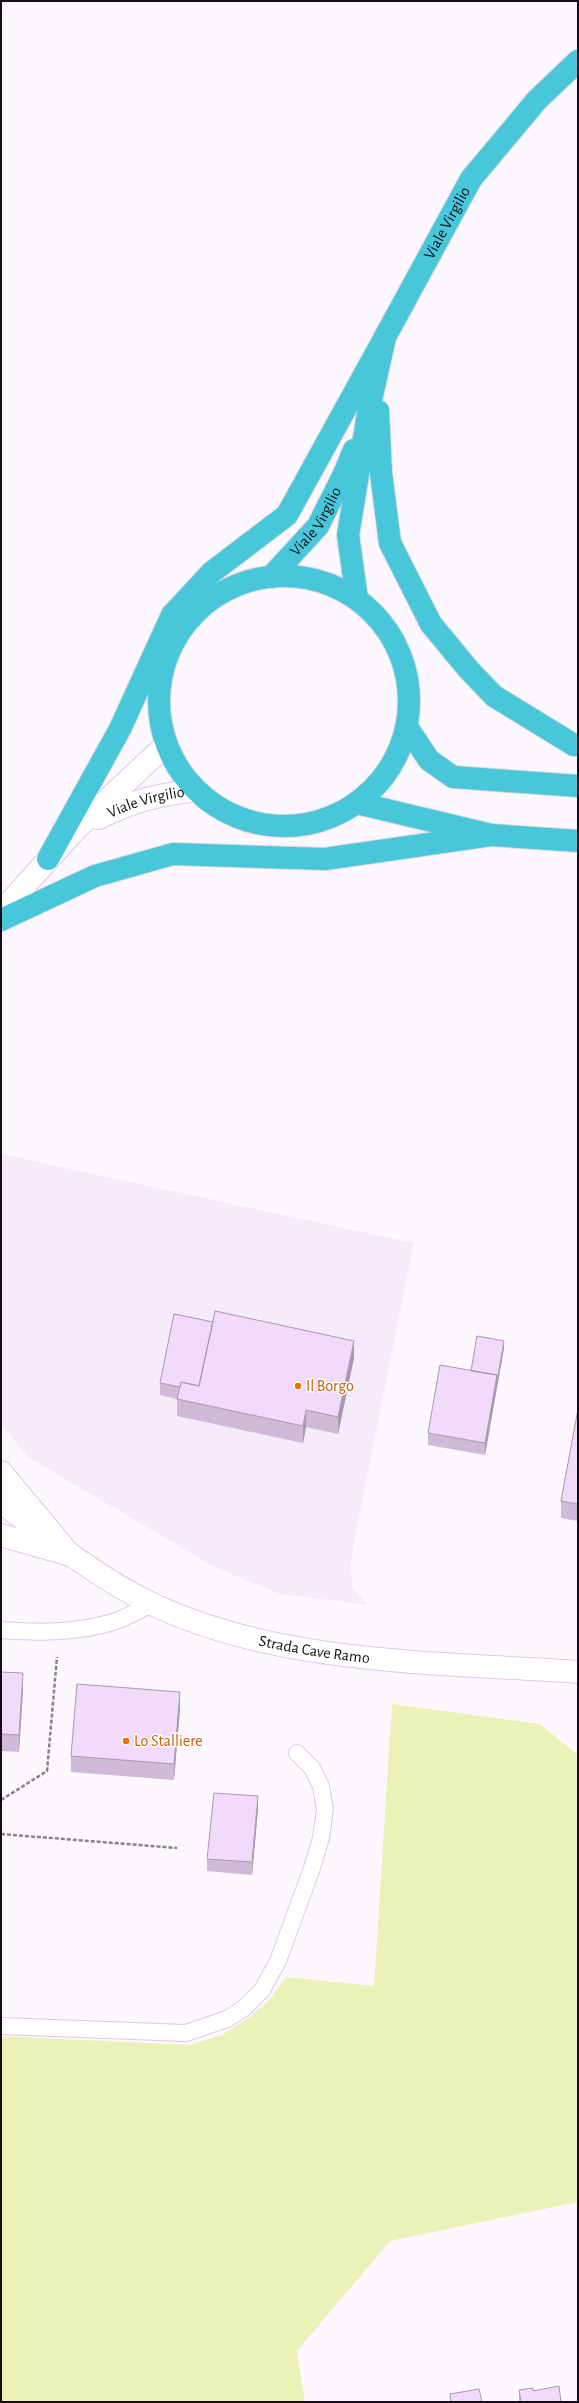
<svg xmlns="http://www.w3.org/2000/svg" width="579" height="2403" viewBox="0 0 579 2403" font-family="'Alegreya Sans',sans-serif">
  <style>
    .built { fill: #f6ebfa }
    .green { fill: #eaf2b8 }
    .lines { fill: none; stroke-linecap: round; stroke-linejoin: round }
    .lane-casing { stroke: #ddc8e6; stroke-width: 18 }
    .street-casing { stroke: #ddc8e6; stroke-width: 24 }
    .secondary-casing { stroke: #ddc8e6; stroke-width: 24 }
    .highway-casing { stroke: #d9d8da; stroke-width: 24 }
    .path { stroke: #87818a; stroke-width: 2.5; stroke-dasharray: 4 2; stroke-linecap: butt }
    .lane { stroke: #fff; stroke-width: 16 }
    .street { stroke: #fff; stroke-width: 22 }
    .secondary { stroke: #fff; stroke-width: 22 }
    .highway { stroke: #48c6da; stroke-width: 22 }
    .wall { fill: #cfbbd7 }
    .shaded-wall { fill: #a999af }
    .building { fill: #f1dafa; stroke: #a999af }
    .food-dot { fill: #e8710a; stroke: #fff; stroke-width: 1.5 }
    .labels { text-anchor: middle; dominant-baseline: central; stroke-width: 3; stroke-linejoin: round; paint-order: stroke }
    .street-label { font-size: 16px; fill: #140d17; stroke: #fff }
    .food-label { font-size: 16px; fill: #c56008; stroke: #fff; text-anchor: start }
  </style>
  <rect width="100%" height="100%" fill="#fdf8ff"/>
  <path class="built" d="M 1,1154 L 414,1243 L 351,1559 L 352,1587 L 368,1605 L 280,1594 L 214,1567 L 28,1457 L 1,1424 Z"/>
  <path class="green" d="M 392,1704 L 540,1724 L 578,1755 L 578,2202 L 390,2241 L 297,2351 L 305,2402 L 1,2402 L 1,2036 L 189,2045 L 222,2035 L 251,2016 L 271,1998 L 286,1977 L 374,1986 Z"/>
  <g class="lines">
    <defs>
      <path id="lane" d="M 1,1630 C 39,1633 76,1633 113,1622 C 126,1618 139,1610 152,1604
        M 1,2026 L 186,2033 L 227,2019 L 244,2008 L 262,1990 L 278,1961 L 311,1871 L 321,1838 L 325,1809 L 321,1786 L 312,1768 L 297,1753"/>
      <g id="street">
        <path id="s1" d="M 1,1502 C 49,1539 98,1578 152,1604 C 280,1665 439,1662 578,1672"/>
      </g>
      <g id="secondary">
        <path id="s2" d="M 99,818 C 135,800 157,795 197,790"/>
        <path d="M 1,912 L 75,830 L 154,756 L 167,746"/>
        <path d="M 1,1472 L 70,1555"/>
        <path d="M 1,1535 L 70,1555"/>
      </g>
      <g id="highway">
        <path d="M 378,411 L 381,473 L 390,543 L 431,624 L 469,670 L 494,696 L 574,745 L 578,745"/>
        <circle cx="284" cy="701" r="125"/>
        <path id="s3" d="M 271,577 L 318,526 L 344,474 L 354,450"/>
        <path id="s4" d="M 357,599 L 348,535 L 368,414 L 385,337 L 471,179 L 537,100 L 578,61"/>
        <path d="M 407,727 L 429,760 L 453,777 L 578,786"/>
        <path d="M 357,803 L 491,835 L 578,841"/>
        <path d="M 48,859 L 120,729 L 172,615 L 212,572 L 287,515 L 385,337"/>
        <path d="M 1,920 L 95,876 L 173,854 L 325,859 L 491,835"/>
      </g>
    </defs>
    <use href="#lane" class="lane-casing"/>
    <use href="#street" class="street-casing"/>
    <use href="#secondary" class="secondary-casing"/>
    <use href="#highway" class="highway-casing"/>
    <path class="path" d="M 1,1800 L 47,1771 L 57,1657
      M 1,1834 L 177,1848"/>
    <use href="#lane" class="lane"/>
    <use href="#street" class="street"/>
    <use href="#secondary" class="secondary"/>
    <use href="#highway" class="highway"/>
  </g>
  <path class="wall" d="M 504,1348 L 485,1455 L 428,1445 L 428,1433 L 471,1371 Z
    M 354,1358 L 338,1434 L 306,1427 L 303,1443 L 177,1416 L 177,1399 L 160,1395 L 160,1383 Z
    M 578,1409 L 578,1521 L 561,1518 L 561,1501 Z
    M 1,1672 L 23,1690 L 19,1752 L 1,1751 Z
    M 180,1709 L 174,1780 L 71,1772 L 71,1756 Z
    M 258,1809 L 252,1875 L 207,1871 L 207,1859 Z
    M 519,2390 L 533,2391 L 561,2402 L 519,2402 Z"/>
  <path class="shaded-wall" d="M 354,1341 L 354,1358 L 338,1434 L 338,1417 Z
    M 504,1341 L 504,1348 L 485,1455 L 485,1443 L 497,1375 Z
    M 306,1410 L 306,1427 L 303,1443 L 303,1426 Z
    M 23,1673 L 23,1690 L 19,1752 L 19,1735 Z
    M 180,1692 L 180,1709 L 174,1780 L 174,1764 Z
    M 258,1796 L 258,1809 L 252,1875 L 252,1862 Z"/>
  <path class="building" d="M 215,1311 L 354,1341 L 338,1417 L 306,1410 L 303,1426 L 177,1399 L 181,1382 L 199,1386 Z
    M 174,1314 L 213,1322 L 199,1386 L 181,1382 L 180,1387 L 160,1383 Z
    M 477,1336 L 504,1341 L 497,1381 L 497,1375 L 471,1371 Z
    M 440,1365 L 497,1375 L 485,1443 L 428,1433 Z
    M 578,1409 L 578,1504 L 561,1501 Z
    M 1,1672 L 23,1673 L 19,1735 L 1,1734 Z
    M 77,1684 L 180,1692 L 174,1764 L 71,1756 Z
    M 214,1793 L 258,1796 L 252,1862 L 207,1859 Z
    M 559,2386 L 561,2402 L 521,2402 L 519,2390 L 533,2388 L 533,2391 Z
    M 479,2389 L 482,2402 L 451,2402 L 450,2394 Z"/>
  <g class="food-dot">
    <circle cx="298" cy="1386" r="4"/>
    <circle cx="126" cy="1741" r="4"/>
  </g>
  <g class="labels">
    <g class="street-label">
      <text stroke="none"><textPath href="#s4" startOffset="396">Viale Virgilio</textPath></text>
      <text stroke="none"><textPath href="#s3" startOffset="72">Viale Virgilio</textPath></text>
      <text stroke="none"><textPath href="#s2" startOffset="50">Viale Virgilio</textPath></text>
      <text stroke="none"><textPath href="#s1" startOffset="352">Strada Cave Ramo</textPath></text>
    </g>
    <g class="food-label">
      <text x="306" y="1386">Il Borgo</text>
      <text x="134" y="1741">Lo Stalliere</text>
    </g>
  </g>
  <rect width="579" height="2403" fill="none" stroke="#140d17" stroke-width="4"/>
</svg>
